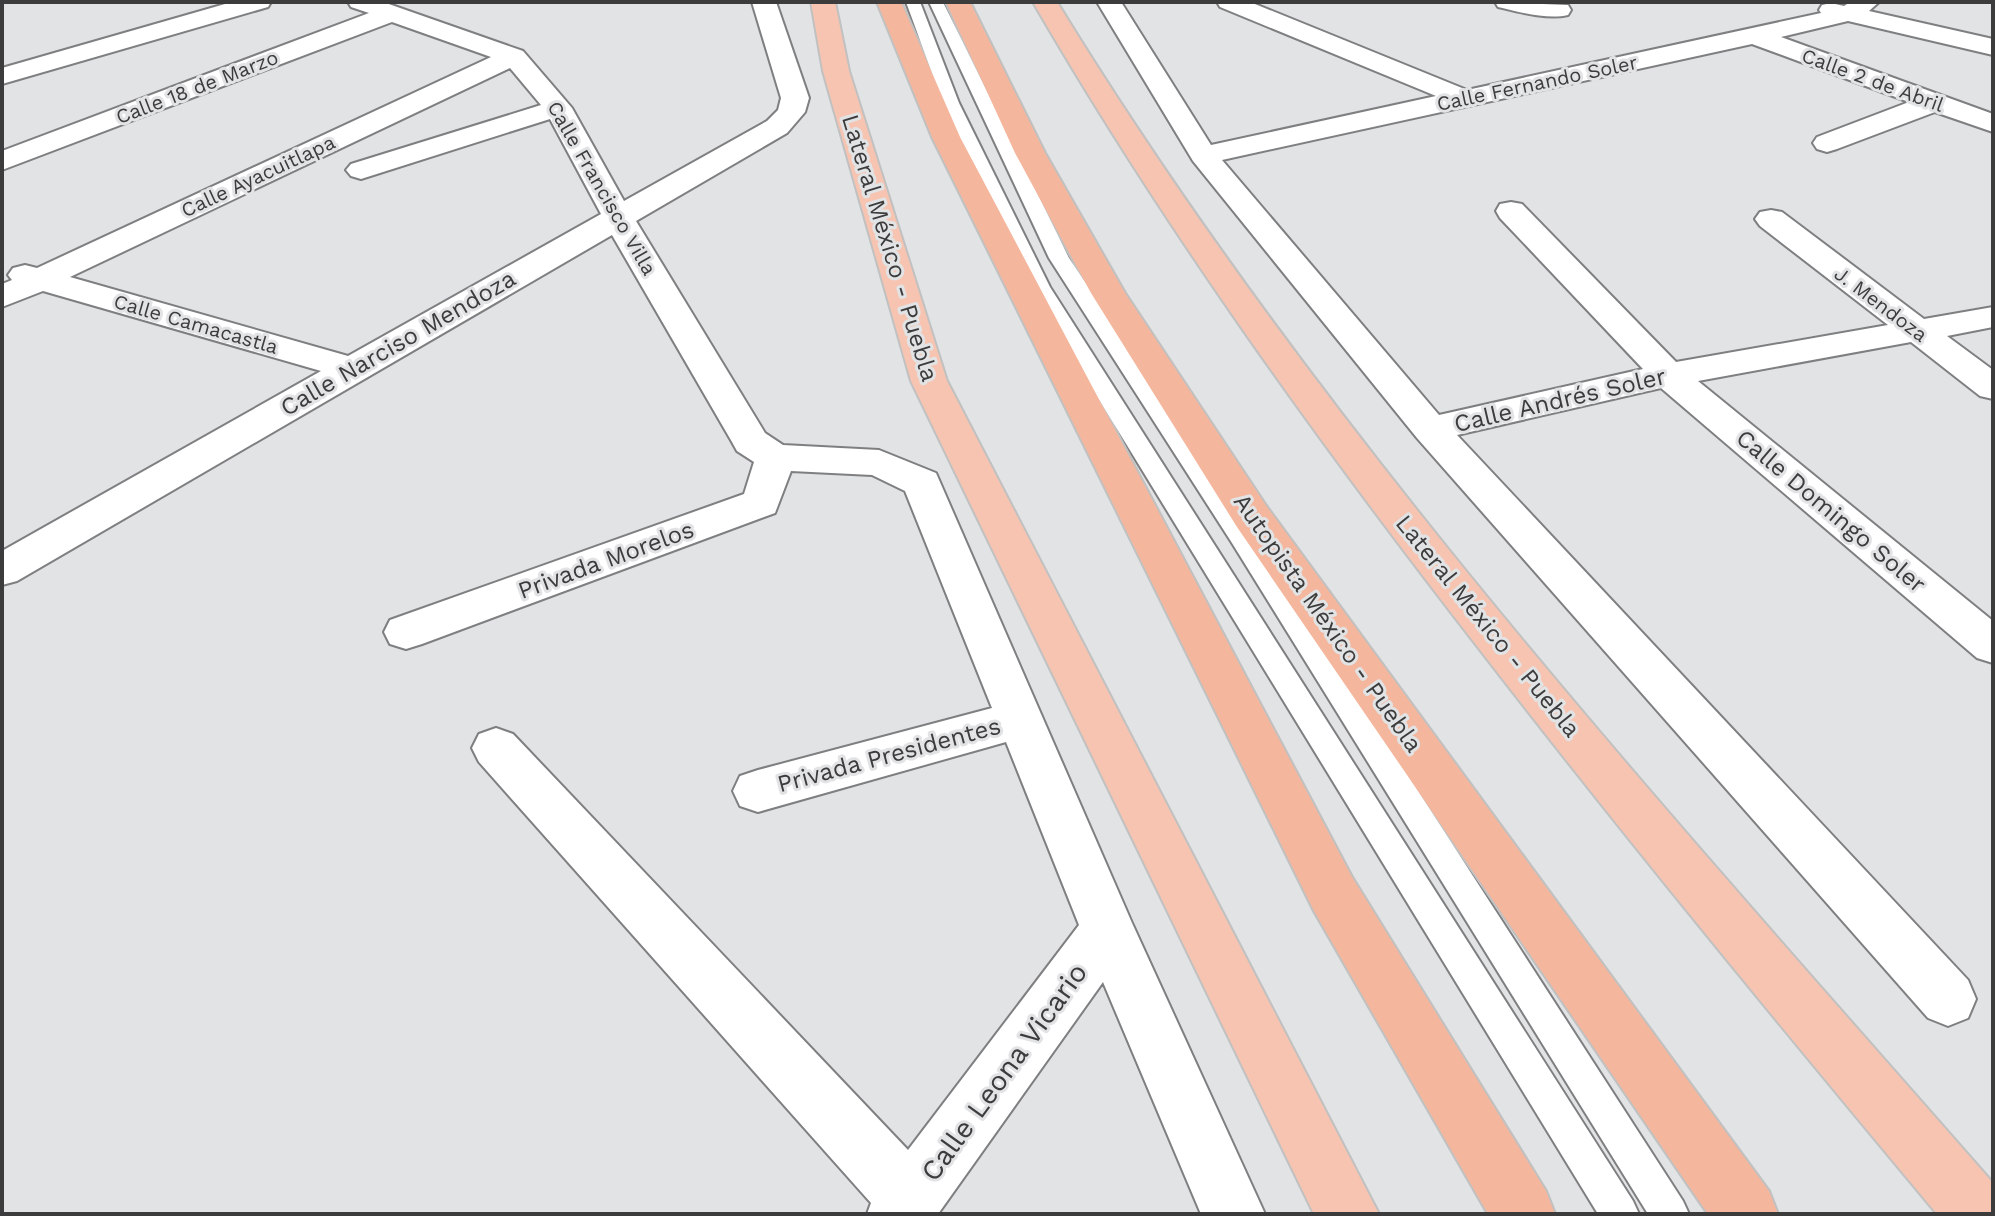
<svg xmlns="http://www.w3.org/2000/svg" width="1995" height="1216" viewBox="0 0 1995 1216" font-family="'Work Sans',sans-serif">
  <style>
    .lines { fill: none; stroke-linecap: round; stroke-linejoin: round }
    .service-casing { stroke: #7e7f80; stroke-width: 4 }
    .minor-casing { stroke: #7e7f80; stroke-width: 4 }
    .secondary-casing { stroke: #7e7f80; stroke-width: 4 }
    .trunk-casing { stroke: #c1c1c1; stroke-width: 4 }
    .motorway-casing { stroke: #c1c1c1; stroke-width: 4 }
    .service { fill: #fff; fill-rule: evenodd }
    .minor { fill: #fff; fill-rule: evenodd }
    .secondary { fill: #fff; fill-rule: evenodd }
    .trunk { fill: #f6c4b0; fill-rule: evenodd }
    .motorway { fill: #f4b69c; fill-rule: evenodd }
    .labels { text-anchor: middle; dominant-baseline: central; stroke-width: 6; stroke-linejoin: round; paint-order: stroke }
    .far-street-label { font-size: 20px; fill: #3c3c3d; stroke: #e2e3e5 }
    .street-label { font-size: 24px; fill: #3c3c3d; stroke: #e2e3e5 }
    .near-street-label { font-size: 28px; fill: #3c3c3d; stroke: #e2e3e5 }
  </style>
  <rect width="100%" height="100%" fill="#e2e3e5"/>
  <g class="lines">
    <defs>
      <path id="service" d="M 906,2 L 920,2 L 959,103 L 1050,287 L 1633,1201 L 1639,1214 L 1598,1214 L 1030,287 L 943,103 Z
        M 929,2 L 943,2 L 1069,258 L 1250,531 L 1683,1201 L 1689,1214 L 1648,1214 L 1232,543 L 1049,258 Z"/>
      <path id="minor" d="M 348,2 L 383,2 L 523,51 L 572,108 L 624,201 L 767,121 L 778,110 L 781,98 L 752,2 L 776,2 L 809,98 L 805,112 L 787,133 L 636,221 L 765,433 L 783,445 L 879,450 L 936,473 L 1132,923 L 1265,1214 L 1201,1214 L 1103,982 L 938,1214 L 867,1214 L 871,1203 L 479,762 L 472,748 L 479,734 L 496,728 L 513,734 L 908,1150 L 1079,925 L 1006,742 L 758,812 L 740,806 L 733,791 L 740,776 L 758,770 L 992,708 L 905,491 L 872,475 L 791,471 L 775,513 L 422,644 L 406,649 L 390,644 L 384,632 L 390,620 L 744,494 L 754,462 L 737,451 L 732,442 L 612,235 L 17,581 L 2,585 L 2,551 L 321,371 L 43,291 L 2,307 L 2,284 L 12,280 L 8,275 L 13,268 L 25,265 L 37,268 L 491,57 L 392,22 L 2,170 L 2,151 L 369,13 L 351,7 ZM 510,68 L 541,105 L 351,164 L 346,170 L 351,176 L 361,179 L 550,119 L 601,214 L 348,356 L 70,277 Z
        M 1097,2 L 1121,2 L 1211,145 L 1436,96 L 1220,7 L 1217,2 L 1250,2 L 1467,90 L 1821,13 L 1819,10 L 1822,5 L 1831,3 L 1844,6 L 1850,2 L 1879,2 L 1869,11 L 1993,39 L 1993,55 L 1848,21 L 1781,37 L 1993,114 L 1993,132 L 1935,112 L 1837,149 L 1827,152 L 1817,149 L 1813,143 L 1817,137 L 1909,102 L 1752,44 L 1222,160 L 1439,415 L 1643,369 L 1500,218 L 1496,211 L 1500,204 L 1511,202 L 1522,204 L 1676,362 L 1888,325 L 1760,226 L 1755,219 L 1760,212 L 1771,210 L 1782,212 L 1924,319 L 1993,307 L 1993,327 L 1947,336 L 1993,370 L 1993,399 L 1980,396 L 1911,342 L 1698,381 L 1993,621 L 1993,663 L 1977,658 L 1661,388 L 1457,435 L 1968,980 L 1976,999 L 1968,1018 L 1948,1026 L 1928,1018 L 1417,438 L 1193,161 Z
        M 1495,2 L 1568,5 L 1571,10 L 1568,15 C 1548,20 1519,12 1498,7 Z"/>
      <path id="secondary" d="M 232,2 L 271,2 L 268,7 L 2,84 L 2,68 Z"/>
      <path id="trunk" d="M 811,2 L 835,2 L 849,71 L 947,381 L 1379,1214 L 1314,1214 L 911,381 L 823,71 Z
        M 1033,2 L 1057,2 C 1320,432 1662,805 1993,1183 L 1993,1214 L 1937,1214 C 1781,1027 1626,839 1477,646 C 1317,440 1164,228 1033,2 Z"/>
      <path id="motorway" d="M 877,2 L 901,2 L 960,137 L 1352,877 L 1546,1191 L 1555,1214 L 1488,1214 L 1314,911 L 932,137 Z
        M 946,2 L 970,2 L 1045,153 L 1125,293 L 1267,507 L 1769,1191 L 1778,1214 L 1708,1214 L 1237,527 L 1091,293 L 1015,153 Z"/>
    </defs>
    <use href="#service" class="service-casing"/>
    <use href="#minor" class="minor-casing"/>
    <use href="#secondary" class="secondary-casing"/>
    <use href="#trunk" class="trunk-casing"/>
    <use href="#motorway" class="motorway-casing"/>
    <use href="#service" class="service"/>
    <use href="#minor" class="minor"/>
    <use href="#secondary" class="secondary"/>
    <use href="#trunk" class="trunk"/>
    <use href="#motorway" class="motorway"/>
  </g>
  <g class="labels">
    <g class="far-street-label">
      <text transform="translate(1873 80) rotate(20)">Calle 2 de Abril</text>
      <text transform="translate(1537 83) rotate(-12)">Calle Fernando Soler</text>
      <text transform="translate(197 87) rotate(-21)">Calle 18 de Marzo</text>
      <text transform="translate(258 176) rotate(-25)">Calle Ayacuitlapa</text>
      <text transform="translate(602 188) rotate(60)">Calle Francisco Villa</text>
      <text transform="translate(1881 304) rotate(37)">J. Mendoza</text>
      <text transform="translate(196 324) rotate(16)">Calle Camacastla</text>
    </g>
    <g class="street-label">
      <text transform="translate(890 248) rotate(73)">Lateral México - Puebla</text>
      <text transform="translate(398 343) rotate(-30)">Calle Narciso Mendoza</text>
      <text transform="translate(1560 400) rotate(-13)">Calle Andrés Soler</text>
      <text transform="translate(1831 511) rotate(40)">Calle Domingo Soler</text>
      <text transform="translate(606 560) rotate(-20)">Privada Morelos</text>
      <text transform="translate(1328 623) rotate(55)">Autopista México - Puebla</text>
      <text transform="translate(1488 626) rotate(51)">Lateral México - Puebla</text>
      <text transform="translate(889 755) rotate(-15)">Privada Presidentes</text>
    </g>
    <g class="near-street-label">
      <text transform="translate(1004 1072) rotate(-54)">Calle Leona Vicario</text>
    </g>
  </g>
  <rect width="1995" height="1216" fill="none" stroke="#3c3c3d" stroke-width="8"/>
</svg>
